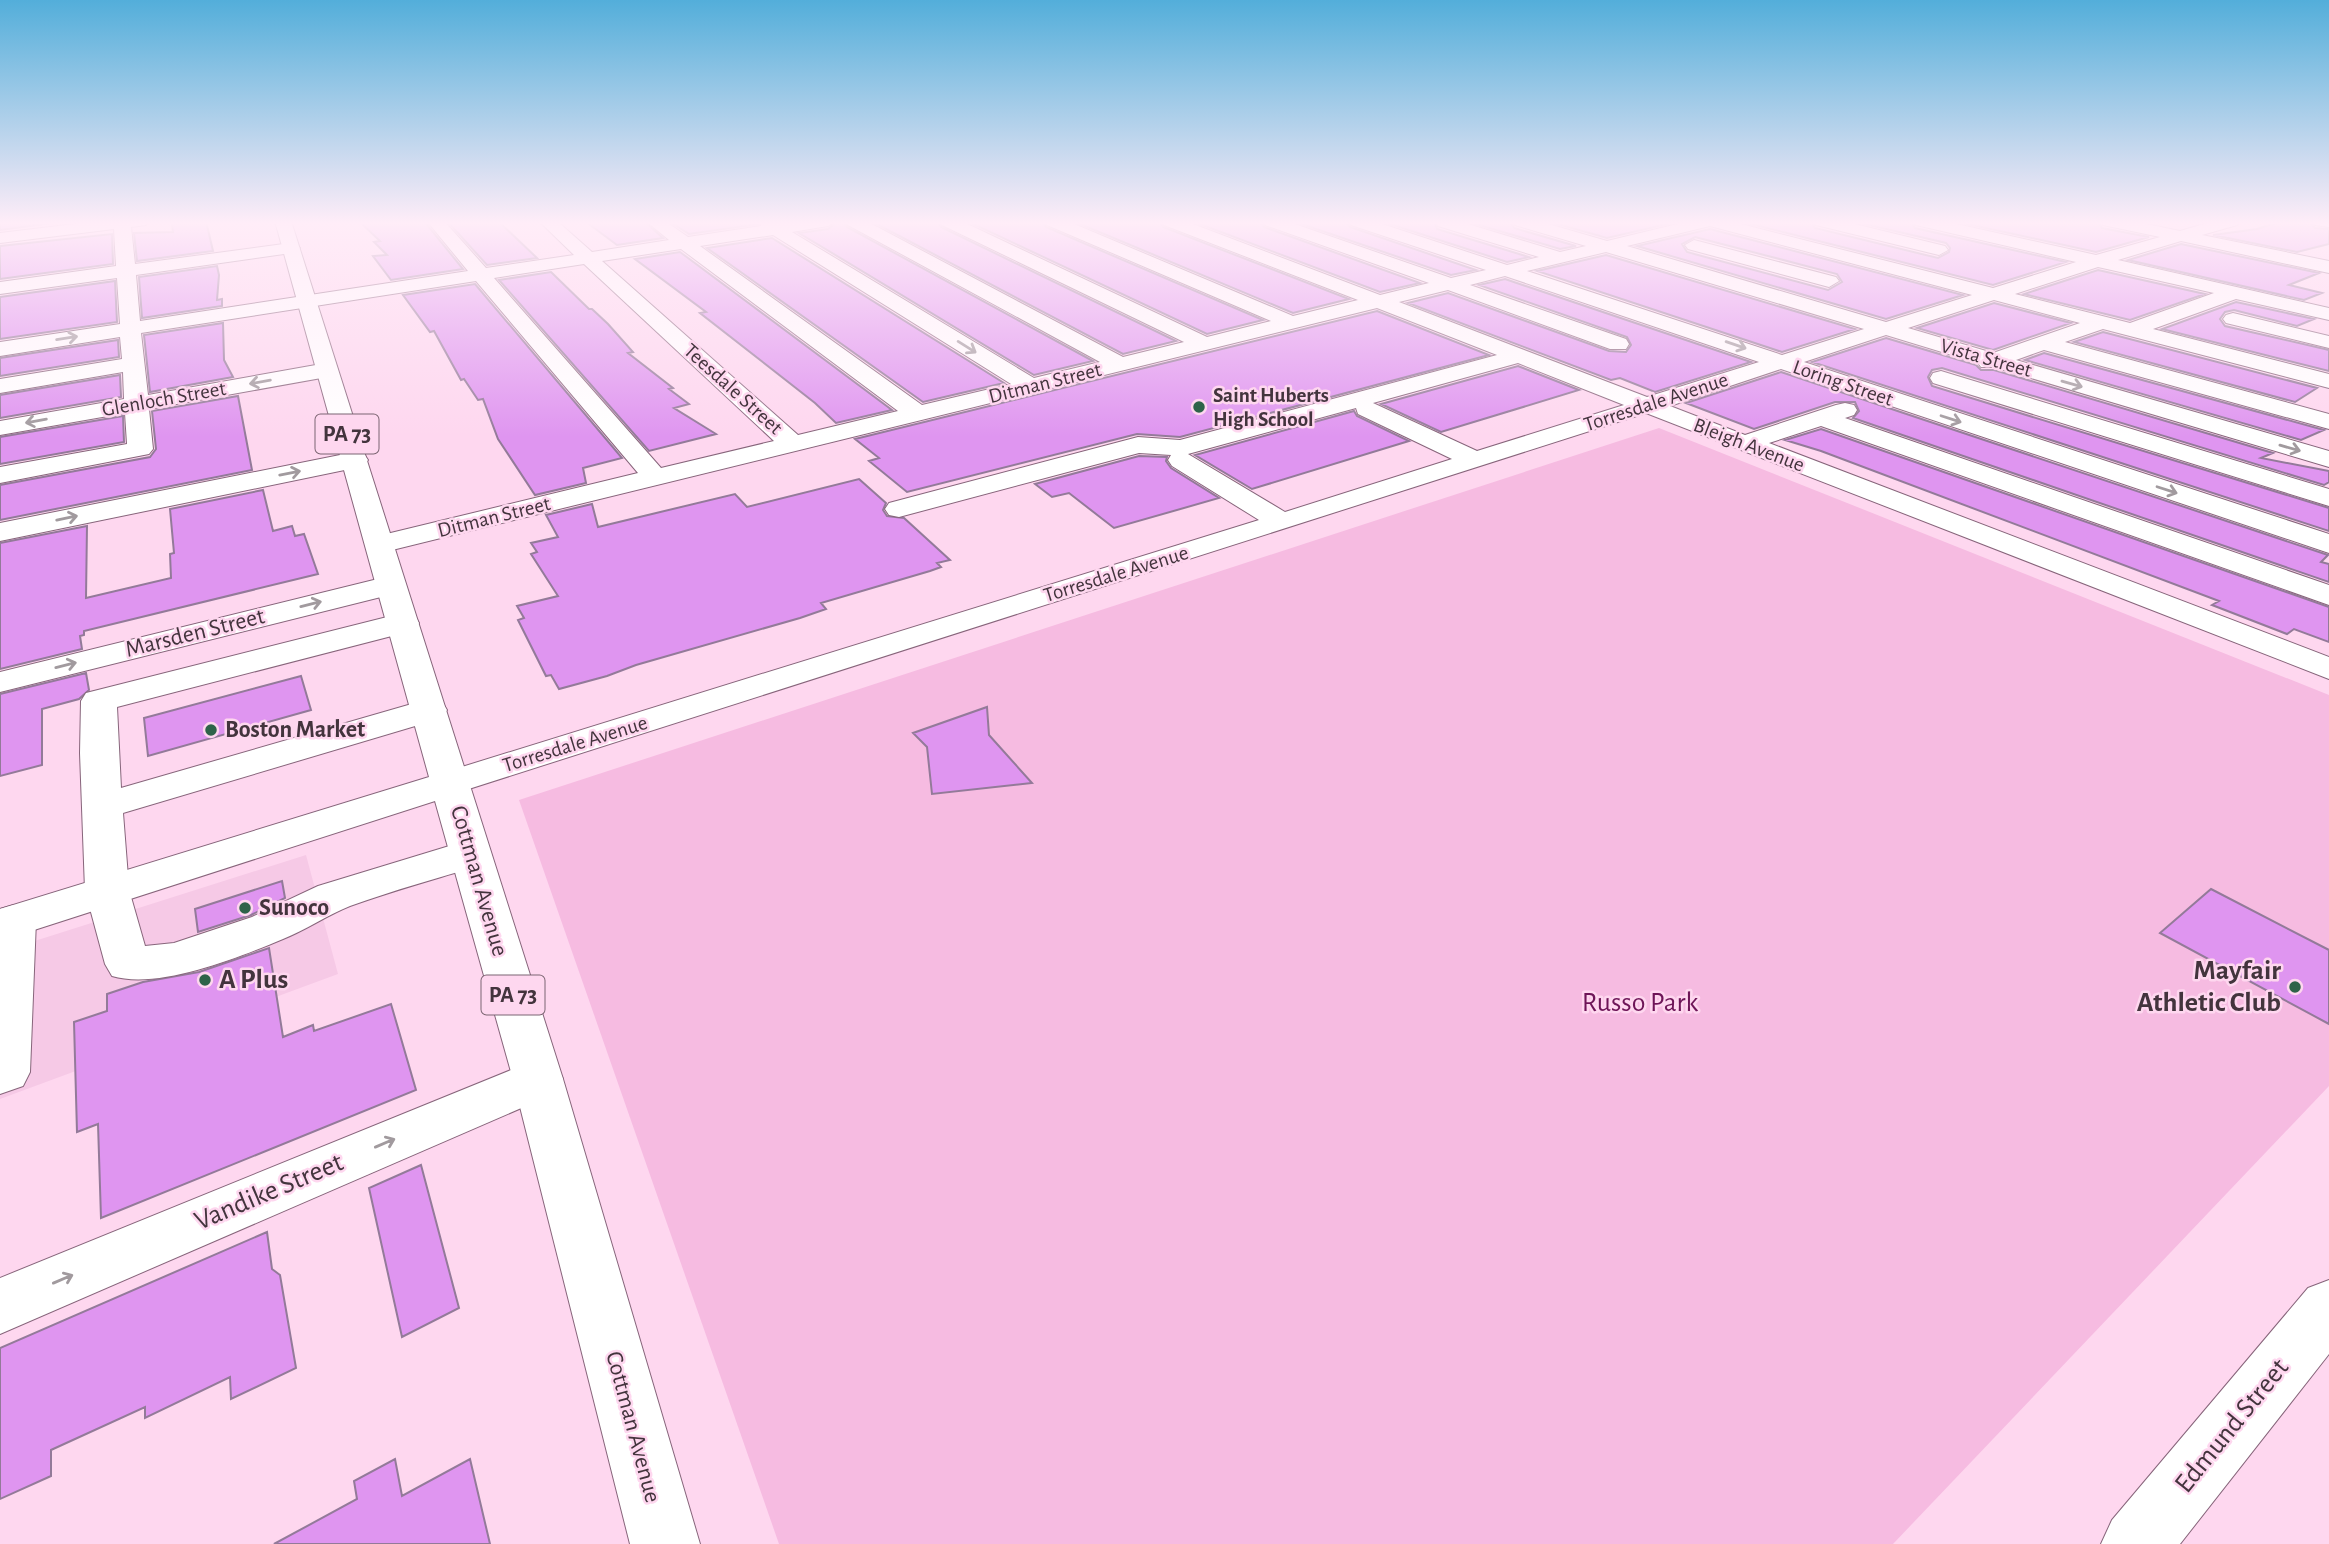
<svg xmlns="http://www.w3.org/2000/svg" width="2329" height="1544" viewBox="0 0 2329 1544" font-family="'Alegreya Sans',sans-serif">
  <style>
    .built { fill: #f6c9e6 }
    .green { fill: #f6bbe1 }
    .building { fill: #df95f0; stroke: #937a99; stroke-width: 2; fill-rule: evenodd }
    .lines { fill: none; stroke-linecap: round; stroke-linejoin: round }
    .minor-casing { stroke: #87657b; stroke-width: 2 }
    .major-casing { stroke: #87657b; stroke-width: 2 }
    .minor { fill: #fff; fill-rule: evenodd }
    .major { fill: #fff; fill-rule: evenodd }
    .oneway { stroke: #a19a9e }
    .poi-dot { fill: #2e6349; stroke: #fed7ef; stroke-width: 2.5 }
    .labels { text-anchor: middle; dominant-baseline: central; stroke-width: 5; stroke-linejoin: round; paint-order: stroke }
    .far-street-label { font-size: 21px; fill: #43343d; stroke: #fed7ef }
    .far-poi-label { font-size: 21px; font-weight: bold; fill: #43343d; stroke: #fed7ef; text-anchor: start }
    .shield { fill: #fed7ef; stroke: #7b6572; stroke-width: 2 }
    .shield-label { font-size: 23px; font-weight: bold; fill: #43343d }
    .street-label { font-size: 24px; fill: #43343d; stroke: #fed7ef }
    .poi-label { font-size: 24px; font-weight: bold; fill: #43343d; stroke: #fed7ef; text-anchor: start }
    .near-poi-label { font-size: 28px; font-weight: bold; fill: #43343d; stroke: #fed7ef; text-anchor: end }
    .near-park-label { font-size: 28px; fill: #6e1558; stroke: #fed7ef }
    .near-street-label { font-size: 28px; fill: #43343d; stroke: #fed7ef }
  </style>
  <rect width="100%" height="100%" fill="#fed7ef"/>
  <path class="built" d="M 306,855 L 338,974 L 0,1099 L 0,952 Z"/>
  <path class="green" d="M 1659,428 L 2329,695 L 2329,1086 L 1893,1544 L 779,1544 L 519,800 Z"/>
  <path class="building" d="M 0,221 L 66,221 L 0,230 Z
    M 193,221 L 206,221 L 213,251 L 137,261 L 134,233 L 173,232 L 172,223 Z
    M 359,221 L 424,221 L 463,269 L 391,280 L 373,256 L 387,255 L 374,242 L 380,241 Z
    M 447,221 L 498,221 L 537,258 L 487,265 Z
    M 585,221 L 644,221 L 663,238 L 617,245 Z
    M 669,221 L 759,221 L 759,224 L 689,234 Z
    M 838,221 L 843,221 L 847,227 L 1093,361 L 1034,375 L 799,233 L 828,229 Z
    M 871,221 L 937,221 L 941,227 L 1176,341 L 1123,354 Z
    M 967,221 L 1042,221 L 1046,227 L 1263,320 L 1207,334 Z
    M 1073,221 L 1159,221 L 1163,227 L 1349,299 L 1293,313 Z
    M 1192,221 L 1260,221 L 1264,227 L 1420,283 L 1380,292 Z
    M 1293,221 L 1346,221 L 1350,227 L 1476,270 L 1451,275 Z
    M 1381,221 L 1434,221 L 1437,229 L 1529,257 L 1507,262 Z
    M 1466,221 L 1510,221 L 1514,228 L 1576,246 L 1560,249 Z
    M 1547,221 L 1680,221 L 1607,238 Z
    M 1739,221 L 1811,221 L 1815,228 L 1938,258 L 1949,252 L 1950,248 L 1946,243 L 1852,221 L 1911,221 L 1915,228 L 2066,262 L 1993,285 Z
    M 1954,221 L 2098,221 L 2102,228 L 2149,237 L 2096,252 Z
    M 2282,221 L 2311,223 L 2315,228 L 2329,229 L 2329,244 L 2297,252 L 2213,235 L 2257,229 Z
    M 1710,229 L 1963,295 L 1886,319 L 1637,246 ZM 1695,237 L 1837,274 L 1842,282 L 1828,290 L 1687,252 L 1682,244 Z
    M 112,234 L 113,264 L 0,279 L 0,246 Z
    M 772,238 L 1004,383 L 923,402 L 707,248 Z
    M 2181,244 L 2319,273 L 2289,285 L 2322,293 L 2304,300 L 2128,260 Z
    M 680,252 L 892,410 L 836,423 L 815,403 L 700,313 L 706,312 L 635,259 Z
    M 1606,255 L 1855,329 L 1782,352 L 1537,271 Z
    M 217,266 L 219,275 L 217,300 L 222,299 L 222,306 L 142,318 L 139,277 Z
    M 2098,270 L 2205,294 L 2130,320 L 2024,294 Z
    M 551,272 L 589,309 L 592,309 L 608,324 L 633,352 L 628,353 L 673,388 L 669,389 L 689,404 L 674,408 L 716,434 L 649,451 L 499,280 Z
    M 1505,279 L 1751,362 L 1655,392 L 1620,378 L 1611,380 L 1408,303 L 1448,293 L 1609,351 L 1626,352 L 1631,345 L 1627,337 L 1479,285 Z
    M 115,281 L 117,322 L 0,339 L 0,297 Z
    M 475,284 L 622,458 L 583,468 L 586,483 L 535,495 L 498,439 L 483,399 L 478,400 L 464,379 L 461,380 L 434,331 L 430,332 L 403,295 Z
    M 2236,302 L 2314,319 L 2297,326 L 2234,310 L 2225,312 L 2220,319 L 2225,326 L 2329,350 L 2329,371 L 2162,329 Z
    M 1994,303 L 2071,323 L 1993,350 L 1917,328 Z
    M 1377,311 L 1489,355 L 1180,437 L 1137,434 L 907,492 L 869,461 L 879,458 L 855,439 Z
    M 223,323 L 224,360 L 233,377 L 150,392 L 144,335 Z
    M 2103,332 L 2317,388 L 2295,402 L 2074,342 Z
    M 1886,338 L 1976,365 L 1981,370 L 1994,370 L 2273,453 L 2261,458 L 2329,471 L 2329,482 L 2324,485 L 1942,368 L 1932,370 L 1928,377 L 1932,386 L 2329,508 L 2329,531 L 1812,362 Z
    M 118,340 L 119,357 L 0,376 L 0,358 Z
    M 2044,353 L 2324,430 L 2301,440 L 2025,360 Z
    M 1518,366 L 1579,390 L 1441,432 L 1381,404 Z
    M 1781,372 L 2328,555 L 2321,562 L 2329,564 L 2329,582 L 1853,418 L 1859,411 L 1855,402 L 1835,402 L 1754,429 L 1686,403 Z
    M 120,375 L 121,397 L 0,418 L 0,395 Z
    M 238,396 L 252,470 L 0,520 L 0,485 L 150,457 L 156,449 L 152,411 Z
    M 1354,411 L 1357,416 L 1409,441 L 1252,489 L 1195,455 Z
    M 123,416 L 124,442 L 0,464 L 0,437 Z
    M 1821,429 L 2329,607 L 2329,642 L 2294,629 L 2287,634 L 2212,605 L 2219,601 L 1821,451 L 1785,440 Z
    M 1139,456 L 1167,457 L 1166,461 L 1171,468 L 1219,498 L 1114,528 L 1069,493 L 1052,497 L 1035,484 Z
    M 859,479 L 886,503 L 883,510 L 887,516 L 904,518 L 950,560 L 937,563 L 941,567 L 930,571 L 821,603 L 826,609 L 800,618 L 636,665 L 607,676 L 559,689 L 551,675 L 546,676 L 518,620 L 524,618 L 517,606 L 558,596 L 531,554 L 537,552 L 531,543 L 558,537 L 546,515 L 592,504 L 598,527 L 735,494 L 747,507 Z
    M 263,490 L 273,531 L 292,526 L 295,536 L 304,534 L 318,574 L 84,631 L 84,635 L 80,636 L 82,649 L 0,669 L 0,543 L 87,526 L 86,598 L 171,578 L 170,554 L 174,553 L 170,509 Z
    M 86,673 L 89,690 L 79,699 L 42,709 L 42,765 L 0,776 L 0,694 Z
    M 301,676 L 311,710 L 148,756 L 144,718 Z
    M 987,707 L 989,735 L 1032,783 L 932,794 L 927,747 L 913,733 Z
    M 282,881 L 285,898 L 251,915 L 198,932 L 195,909 Z
    M 2211,889 L 2329,950 L 2329,1024 L 2160,933 Z
    M 269,948 L 283,1037 L 313,1025 L 314,1031 L 391,1004 L 416,1090 L 101,1218 L 98,1124 L 77,1132 L 74,1022 L 107,1011 L 107,994 L 143,982 L 199,972 Z
    M 421,1165 L 459,1308 L 402,1337 L 369,1188 Z
    M 267,1232 L 272,1269 L 280,1275 L 296,1368 L 231,1399 L 230,1377 L 145,1418 L 145,1407 L 51,1450 L 51,1476 L 0,1499 L 0,1348 Z
    M 395,1459 L 402,1496 L 470,1459 L 490,1544 L 274,1544 L 357,1499 L 354,1481 Z"/>
  <g class="lines">
    <defs>
      <path id="minor" d="M 100,221 L 148,221 L 146,225 L 131,227 L 135,264 L 291,243 L 300,248 L 291,253 L 136,275 L 140,321 L 468,271 L 427,221 L 444,221 L 486,268 L 574,255 L 539,221 L 557,221 L 592,252 L 669,240 L 646,221 L 665,221 L 688,237 L 761,226 L 762,221 L 779,223 L 836,221 L 828,226 L 792,232 L 1034,378 L 1100,362 L 848,225 L 846,221 L 866,221 L 1123,357 L 1184,342 L 942,225 L 940,221 L 961,221 L 1207,337 L 1271,321 L 1047,225 L 1045,221 L 1067,221 L 1293,316 L 1358,300 L 1164,225 L 1162,221 L 1185,221 L 1380,295 L 1429,283 L 1265,225 L 1263,221 L 1286,221 L 1451,278 L 1486,270 L 1351,225 L 1349,221 L 1373,221 L 1507,265 L 1539,257 L 1438,226 L 1436,222 L 1458,221 L 1560,252 L 1586,246 L 1515,225 L 1513,221 L 1538,221 L 1607,241 L 1690,221 L 1729,221 L 1993,288 L 2076,262 L 1916,225 L 1914,221 L 1943,221 L 2096,255 L 2160,237 L 2103,225 L 2101,221 L 2132,221 L 2180,231 L 2214,221 L 2239,221 L 2237,225 L 2202,235 L 2329,261 L 2329,273 L 2181,241 L 2118,260 L 2329,308 L 2329,320 L 2236,299 L 2153,329 L 2329,374 L 2329,388 L 2103,329 L 2065,342 L 2329,414 L 2329,429 L 2044,350 L 2016,360 L 2329,451 L 2329,467 L 1994,367 L 1981,367 L 1978,363 L 1886,335 L 1804,362 L 2329,534 L 2329,553 L 1781,369 L 1670,406 L 1745,435 L 1836,405 L 1845,403 L 1854,405 L 1857,410 L 1854,415 L 1845,418 L 2329,585 L 2329,605 L 1821,426 L 1769,443 L 2329,657 L 2329,679 L 1646,413 L 450,795 L 436,791 L 431,783 L 436,775 L 1259,520 L 1172,466 L 1168,460 L 1171,455 L 1139,453 L 899,517 L 889,515 L 885,509 L 889,503 L 1138,437 L 1180,440 L 1497,355 L 1377,308 L 380,553 L 370,550 L 365,544 L 370,538 L 638,473 L 476,281 L 141,333 L 148,395 L 327,363 L 335,365 L 338,370 L 335,375 L 327,377 L 149,409 L 153,449 L 149,454 L 0,483 L 0,467 L 127,444 L 125,413 L 0,435 L 0,421 L 124,399 L 123,372 L 0,393 L 0,379 L 122,359 L 120,337 L 0,356 L 0,342 L 120,324 L 117,278 L 0,294 L 0,282 L 116,266 L 114,229 L 0,243 L 0,233 ZM 1710,226 L 1972,295 L 1886,322 L 1627,246 ZM 773,235 L 1011,384 L 922,405 L 700,246 ZM 681,249 L 898,411 L 798,435 L 602,261 ZM 1606,252 L 1864,329 L 1782,355 L 1527,271 ZM 584,264 L 774,441 L 661,468 L 494,278 ZM 2098,267 L 2214,293 L 2130,323 L 2015,294 ZM 1505,276 L 1759,362 L 1647,397 L 1399,302 L 1448,290 L 1610,349 L 1626,349 L 1629,344 L 1626,339 L 1470,285 ZM 1994,300 L 2080,323 L 1993,353 L 1908,328 ZM 1518,363 L 1624,405 L 1477,451 L 1373,403 ZM 1356,408 L 1358,414 L 1452,459 L 1285,512 L 1188,454 Z
        M 1814,221 L 1842,221 L 1945,246 L 1948,250 L 1939,255 L 1816,225 Z
        M 2313,221 L 2329,221 L 2329,227 L 2315,225 Z
        M 1694,240 L 1836,277 L 1839,281 L 1829,287 L 1688,249 L 1685,245 Z
        M 2233,313 L 2329,336 L 2329,348 L 2226,323 L 2223,319 L 2226,315 Z
        M 1941,371 L 2329,489 L 2329,506 L 1933,383 L 1930,378 L 1933,373 Z
        M 355,452 L 364,454 L 368,460 L 364,466 L 0,541 L 0,523 Z
        M 390,576 L 401,578 L 406,585 L 401,592 L 0,692 L 0,672 Z
        M 403,613 L 415,616 L 419,623 L 415,630 L 117,707 L 121,788 L 429,699 L 442,702 L 447,710 L 442,718 L 123,813 L 129,890 L 145,946 L 174,943 L 252,917 L 318,886 L 469,840 L 484,844 L 490,854 L 484,864 C 439,878 394,890 350,906 C 327,915 306,930 283,939 C 238,958 158,990 112,976 L 105,964 L 85,890 L 80,753 L 81,701 L 86,693 Z
        M 14,905 L 30,909 L 36,920 L 30,1072 L 23,1086 L 0,1094 L 0,909 Z
        M 538,1059 L 556,1065 L 563,1079 L 556,1093 L 0,1334 L 0,1278 Z
        M 2329,1280 L 2329,1354 L 2180,1544 L 2101,1544 L 2112,1520 L 2308,1288 Z"/>
      <path id="major" d="M 275,221 L 291,221 L 563,1079 L 700,1544 L 630,1544 L 513,1079 L 435,801 L 0,941 L 0,909 L 429,777 Z"/>
    </defs>
    <use href="#minor" class="minor-casing"/>
    <use href="#major" class="major-casing"/>
    <use href="#minor" class="minor"/>
    <use href="#major" class="major"/>
  </g>
  <defs><path id="oneway-shaft" d="M-6 0H5M1.5-3L5.5 0L1.5 3" fill="none" stroke-width="1.6" stroke-linecap="round" stroke-linejoin="round" transform="scale(1.75)"/></defs>
  <g class="oneway">
    <use href="#oneway-shaft" transform="translate(67 338) rotate(-9)"/>
    <use href="#oneway-shaft" transform="translate(1736 345) rotate(19)"/>
    <use href="#oneway-shaft" transform="translate(967 347) rotate(32)"/>
    <use href="#oneway-shaft" transform="translate(260 382) rotate(170)"/>
    <use href="#oneway-shaft" transform="translate(2072 384) rotate(16)"/>
    <use href="#oneway-shaft" transform="translate(1951 419) rotate(18)"/>
    <use href="#oneway-shaft" transform="translate(36 421) rotate(170)"/>
    <use href="#oneway-shaft" transform="translate(2290 448) rotate(16)"/>
    <use href="#oneway-shaft" transform="translate(290 473) rotate(-11)"/>
    <use href="#oneway-shaft" transform="translate(2167 490) rotate(18)"/>
    <use href="#oneway-shaft" transform="translate(67 518) rotate(-12)"/>
    <use href="#oneway-shaft" transform="translate(311 604) rotate(-14)"/>
    <use href="#oneway-shaft" transform="translate(66 665) rotate(-14)"/>
    <use href="#oneway-shaft" transform="translate(385 1143) rotate(-23)"/>
    <use href="#oneway-shaft" transform="translate(63 1279) rotate(-23)"/>
  </g>
  <linearGradient id="sky" x2="0" y2="1"><stop stop-color="#53aeda"/><stop offset="0.51" stop-color="#ffedf8"/><stop offset="1" stop-color="#ffedf8" stop-opacity="0"/></linearGradient>
  <rect width="2329" height="437" fill="url(#sky)"/>
  <g class="poi-dot">
    <circle cx="1199" cy="407" r="7"/>
    <circle cx="211" cy="730" r="7"/>
    <circle cx="245" cy="908" r="7"/>
    <circle cx="205" cy="980" r="7"/>
    <circle cx="2295" cy="987" r="7"/>
  </g>
  <g class="labels">
    <g class="far-street-label">
      <text transform="translate(1986 358) rotate(16)">Vista Street</text>
      <text transform="translate(1045 383) rotate(-14)">Ditman Street</text>
      <text transform="translate(1843 383) rotate(19)">Loring Street</text>
      <text transform="translate(733 389) rotate(42)">Teesdale Street</text>
      <text transform="translate(164 399) rotate(-10)">Glenloch Street</text>
      <text transform="translate(1656 402) rotate(-18)">Torresdale Avenue</text>
      <text transform="translate(1749 445) rotate(21)">Bleigh Avenue</text>
      <text transform="translate(494 517) rotate(-14)">Ditman Street</text>
      <text transform="translate(1116 574) rotate(-17)">Torresdale Avenue</text>
      <text transform="translate(575 744) rotate(-17)">Torresdale Avenue</text>
    </g>
    <g class="far-poi-label">
      <text x="1213" y="395">Saint Huberts<tspan x="1213" dy="24">High School</tspan></text>
    </g>
    <g class="shield">
      <rect x="315.5" y="414.5" width="63" height="39" rx="5"/>
      <rect x="481.5" y="975.5" width="63" height="39" rx="5"/>
    </g>
    <g class="shield-label">
      <text x="347" y="434">PA 73</text>
      <text x="513" y="995">PA 73</text>
    </g>
    <g class="street-label">
      <text transform="translate(195 633) rotate(-14)">Marsden Street</text>
      <text transform="translate(479 881) rotate(74)">Cottman Avenue</text>
      <text transform="translate(633 1427) rotate(75)">Cottman Avenue</text>
    </g>
    <g class="poi-label">
      <text x="225" y="730">Boston Market</text>
      <text x="259" y="908">Sunoco</text>
    </g>
    <g class="near-poi-label">
      <text x="2281" y="971">Mayfair<tspan x="2281" dy="32">Athletic Club</tspan></text>
      <text x="219" y="980" text-anchor="start">A Plus</text>
    </g>
    <g class="near-park-label">
      <text x="1640" y="1003">Russo Park</text>
    </g>
    <g class="near-street-label">
      <text transform="translate(269 1192) rotate(-23)">Vandike Street</text>
      <text transform="translate(2232 1426) rotate(-51)">Edmund Street</text>
    </g>
  </g>
</svg>
